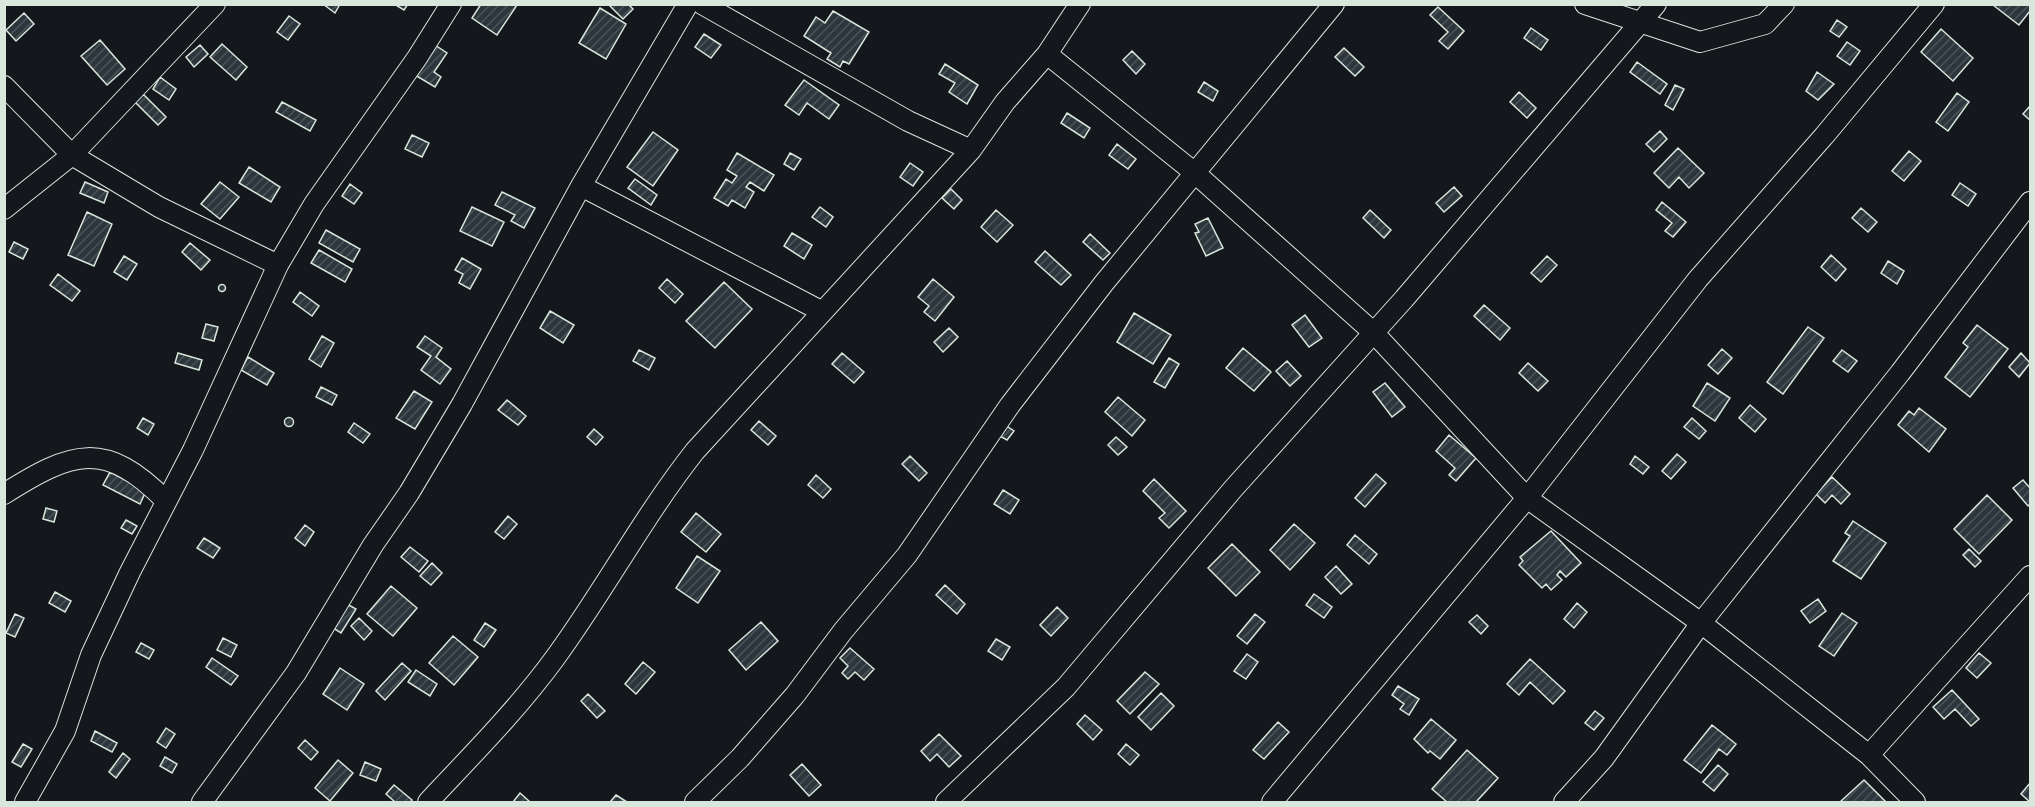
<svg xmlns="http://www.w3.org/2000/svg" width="2035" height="807" viewBox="0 0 2035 807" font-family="Ubuntu,sans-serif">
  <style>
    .building { fill: url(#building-hatch); stroke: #d8e6dc; stroke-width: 1.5 }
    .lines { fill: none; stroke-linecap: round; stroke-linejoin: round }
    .minor-casing { stroke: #d8e6dc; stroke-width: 22 }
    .minor { stroke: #14181c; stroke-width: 20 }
  </style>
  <defs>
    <pattern id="building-hatch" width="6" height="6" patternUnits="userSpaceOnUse" patternTransform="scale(1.5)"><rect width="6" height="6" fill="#2c363c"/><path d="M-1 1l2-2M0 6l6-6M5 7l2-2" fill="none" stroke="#4a5358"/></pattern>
  </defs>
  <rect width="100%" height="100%" fill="#14181c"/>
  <path class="building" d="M 323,4 L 340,4 L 335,13 Z
    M 394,4 L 408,4 L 404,10 Z
    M 481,4 L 517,4 L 517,5 L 497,35 L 472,18 Z
    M 608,4 L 628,4 L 633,9 L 623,19 Z
    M 2030,4 L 2030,11 L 2019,25 L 1993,5 Z
    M 1438,7 L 1464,31 L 1448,49 L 1439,41 L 1448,32 L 1430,15 Z
    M 600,8 L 626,24 L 606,59 L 579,43 Z
    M 833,11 L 869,32 L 849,64 L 843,61 L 840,67 L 827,59 L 831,53 L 804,36 L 816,17 L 825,23 Z
    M 24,13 L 34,24 L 16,41 L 6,30 Z
    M 289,16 L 300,24 L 288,40 L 277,32 Z
    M 1837,20 L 1847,27 L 1839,37 L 1830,31 Z
    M 1531,28 L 1548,40 L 1541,50 L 1524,38 Z
    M 1941,29 L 1973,58 L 1953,81 L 1921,52 Z
    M 704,34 L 721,45 L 711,58 L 695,47 Z
    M 100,40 L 125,69 L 107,85 L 81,56 Z
    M 1847,42 L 1860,51 L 1850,65 L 1837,56 Z
    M 222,44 L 247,67 L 236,80 L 210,57 Z
    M 200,45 L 208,54 L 194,67 L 186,57 Z
    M 435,45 L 447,53 L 434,72 L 441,77 L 435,87 L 415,75 Z
    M 1344,48 L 1364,67 L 1355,76 L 1335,57 Z
    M 1132,51 L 1145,64 L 1136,74 L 1123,60 Z
    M 1637,62 L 1667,84 L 1660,94 L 1630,72 Z
    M 945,64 L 978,85 L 967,104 L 949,92 L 955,83 L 939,74 Z
    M 1817,72 L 1834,84 L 1818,100 L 1806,91 Z
    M 160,77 L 176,89 L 169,100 L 153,89 Z
    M 804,80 L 839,105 L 829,119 L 807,103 L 799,115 L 785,105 Z
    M 1204,82 L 1218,91 L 1213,101 L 1198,92 Z
    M 1675,85 L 1684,89 L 1673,110 L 1665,105 Z
    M 1519,92 L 1536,108 L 1527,118 L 1510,102 Z
    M 1957,93 L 1969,102 L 1948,131 L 1936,122 Z
    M 143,94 L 166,117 L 158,125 L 135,102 Z
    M 282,102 L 316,120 L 310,131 L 276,112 Z
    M 2030,106 L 2030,120 L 2023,114 Z
    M 1067,113 L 1090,128 L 1084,138 L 1061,123 Z
    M 1660,131 L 1667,139 L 1654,152 L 1646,144 Z
    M 653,132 L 678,150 L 653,186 L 627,167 Z
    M 412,135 L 429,143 L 422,157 L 405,149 Z
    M 1117,144 L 1136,159 L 1128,169 L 1109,155 Z
    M 1678,148 L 1704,173 L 1689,188 L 1679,177 L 1669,188 L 1654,173 Z
    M 1909,151 L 1921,161 L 1904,181 L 1892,171 Z
    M 737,153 L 774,175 L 764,191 L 750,182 L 746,187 L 754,192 L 745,208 L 732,200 L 728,206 L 714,198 L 726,179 L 732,183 L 737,176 L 727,170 Z
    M 790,153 L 801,159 L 794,170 L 784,164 Z
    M 910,163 L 923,172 L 913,186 L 900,177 Z
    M 249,167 L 280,187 L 271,202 L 239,183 Z
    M 635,179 L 657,195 L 651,205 L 628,188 Z
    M 85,182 L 108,192 L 104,203 L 80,193 Z
    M 220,182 L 239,197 L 220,219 L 201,204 Z
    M 1960,183 L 1976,194 L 1968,206 L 1952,195 Z
    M 350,184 L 362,193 L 354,204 L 342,196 Z
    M 1454,187 L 1462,196 L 1444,212 L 1436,203 Z
    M 951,189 L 962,200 L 954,209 L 942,198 Z
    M 502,192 L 535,208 L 524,228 L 511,221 L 515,215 L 495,205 Z
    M 1662,202 L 1686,222 L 1673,237 L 1665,231 L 1672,223 L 1656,210 Z
    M 472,207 L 504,222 L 492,246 L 460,231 Z
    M 820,207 L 833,217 L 826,227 L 812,217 Z
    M 1861,208 L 1877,222 L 1868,232 L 1852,218 Z
    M 996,210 L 1013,225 L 997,242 L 981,227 Z
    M 1370,210 L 1391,230 L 1384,238 L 1363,218 Z
    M 87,212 L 112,224 L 94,266 L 68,255 Z
    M 1208,218 L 1223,248 L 1206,256 L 1195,233 L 1199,232 L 1195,224 Z
    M 326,230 L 360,249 L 353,262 L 319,243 Z
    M 792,233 L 812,245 L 804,259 L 784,246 Z
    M 1090,234 L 1110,253 L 1103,260 L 1083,242 Z
    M 14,242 L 28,249 L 23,259 L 9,252 Z
    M 190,243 L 210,260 L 201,270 L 182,252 Z
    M 319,250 L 352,269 L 345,282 L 311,263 Z
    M 1045,251 L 1071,275 L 1061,285 L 1035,262 Z
    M 1831,255 L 1846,269 L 1836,281 L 1821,267 Z
    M 124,256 L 137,264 L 127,280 L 114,272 Z
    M 1547,256 L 1557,265 L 1541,282 L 1531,273 Z
    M 462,258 L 481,269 L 470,289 L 459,283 L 463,274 L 455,270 Z
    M 1888,261 L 1904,271 L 1897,284 L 1881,273 Z
    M 58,274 L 80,291 L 72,301 L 50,285 Z
    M 667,279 L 683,294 L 675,303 L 659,288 Z
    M 933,279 L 954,297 L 935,321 L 924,312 L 929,306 L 918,297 Z
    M 724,282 L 752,309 L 715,348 L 686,321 Z
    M218.5 288a3.5 3.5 0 1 1 7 0a3.5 3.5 0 1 1-7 0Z
    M 300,292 L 319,306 L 312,316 L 293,302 Z
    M 1484,305 L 1510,328 L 1500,340 L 1474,316 Z
    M 550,311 L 574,325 L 563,343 L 540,328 Z
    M 1134,313 L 1171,335 L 1153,364 L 1117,342 Z
    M 1305,315 L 1322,338 L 1309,347 L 1292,325 Z
    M 206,324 L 218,327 L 214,341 L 202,338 Z
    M 1977,325 L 2008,349 L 1970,397 L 1945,377 L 1968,347 L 1963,343 Z
    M 1808,327 L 1824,338 L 1783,394 L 1767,382 Z
    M 949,328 L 958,337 L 943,352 L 934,342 Z
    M 322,336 L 334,343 L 321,367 L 309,359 Z
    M 425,336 L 442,348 L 436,357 L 451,369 L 440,384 L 421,370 L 431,356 L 417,347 Z
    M 1243,348 L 1271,372 L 1254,391 L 1226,368 Z
    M 1722,349 L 1732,358 L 1718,374 L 1708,365 Z
    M 639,350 L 655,358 L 649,370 L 633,361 Z
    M 1842,350 L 1857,361 L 1848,372 L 1833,361 Z
    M 178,353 L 202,360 L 199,370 L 175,363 Z
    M 842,353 L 864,372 L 854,383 L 832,364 Z
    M 2021,353 L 2030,363 L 2019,377 L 2009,367 Z
    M 248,357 L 274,373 L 267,385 L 241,370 Z
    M 1169,358 L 1179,364 L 1165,388 L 1154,382 Z
    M 1287,361 L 1301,376 L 1290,386 L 1276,371 Z
    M 1528,363 L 1548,381 L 1538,391 L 1519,373 Z
    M 1385,383 L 1405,407 L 1392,417 L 1373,392 Z
    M 1707,383 L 1730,398 L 1715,421 L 1693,406 Z
    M 321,387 L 337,395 L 332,405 L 316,397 Z
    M 414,391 L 432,402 L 415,429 L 396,418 Z
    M 1118,397 L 1145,420 L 1132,436 L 1105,412 Z
    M 507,400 L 526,416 L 518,425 L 498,410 Z
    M 1750,405 L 1766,419 L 1755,432 L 1739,418 Z
    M 1919,408 L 1946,429 L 1929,452 L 1898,425 L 1909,411 L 1914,415 Z
    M284.5 422a4.5 4.5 0 1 1 9 0a4.5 4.5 0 1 1-9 0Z
    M 143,418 L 154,424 L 148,435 L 137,428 Z
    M 1692,418 L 1706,431 L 1699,439 L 1684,427 Z
    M 759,421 L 776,436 L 768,445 L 751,430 Z
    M 354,423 L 370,434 L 363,443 L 348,432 Z
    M 1005,425 L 1014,431 L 1007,440 L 998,435 Z
    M 594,429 L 603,437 L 596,445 L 587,437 Z
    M 1449,435 L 1476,458 L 1456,481 L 1449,475 L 1455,468 L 1436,451 Z
    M 1116,437 L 1127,447 L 1118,455 L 1108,445 Z
    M 1677,454 L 1686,462 L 1671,479 L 1662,471 Z
    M 910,456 L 927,473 L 919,481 L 902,464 Z
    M 1635,456 L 1649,467 L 1643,474 L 1630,464 Z
    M 110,472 L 146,491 L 140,504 L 103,485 Z
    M 1376,474 L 1386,483 L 1365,507 L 1355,498 Z
    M 816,475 L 831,489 L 823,498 L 808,485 Z
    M 1832,477 L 1850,494 L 1841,504 L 1832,495 L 1825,503 L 1816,494 Z
    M 1154,479 L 1186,511 L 1169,528 L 1159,518 L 1165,513 L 1143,491 Z
    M 2023,480 L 2030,488 L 2030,504 L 2028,506 L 2013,488 Z
    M 1003,490 L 1019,500 L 1010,514 L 994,504 Z
    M 1987,495 L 2012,520 L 1979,554 L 1954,529 Z
    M 46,508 L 57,511 L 54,522 L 43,519 Z
    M 696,513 L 721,534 L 706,552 L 681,532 Z
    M 508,516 L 517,524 L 504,539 L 495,532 Z
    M 126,520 L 137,526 L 132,534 L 121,528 Z
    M 1853,521 L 1886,543 L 1861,579 L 1833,561 L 1850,536 L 1845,533 Z
    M 1294,524 L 1315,543 L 1290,570 L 1270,550 Z
    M 305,525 L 314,532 L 305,546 L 295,538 Z
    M 1551,531 L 1581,563 L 1566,577 L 1560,571 L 1557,575 L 1562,580 L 1551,590 L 1546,584 L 1542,588 L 1519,565 L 1523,561 L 1520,557 Z
    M 1355,535 L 1377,554 L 1369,564 L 1347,545 Z
    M 204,538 L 220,548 L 213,558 L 197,548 Z
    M 1232,544 L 1260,572 L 1236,596 L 1208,568 Z
    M 410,547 L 428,561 L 419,572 L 401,557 Z
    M 1969,549 L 1981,561 L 1975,567 L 1963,555 Z
    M 697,556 L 720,571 L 698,603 L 676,588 Z
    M 432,563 L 442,573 L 431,585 L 420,576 Z
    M 1336,566 L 1352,584 L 1341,594 L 1325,577 Z
    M 945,585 L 965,604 L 957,614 L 936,595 Z
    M 391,586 L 417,608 L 393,636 L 367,614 Z
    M 55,592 L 71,601 L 65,612 L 49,603 Z
    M 1314,594 L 1332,607 L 1324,618 L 1306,605 Z
    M 1818,599 L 1826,611 L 1810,623 L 1801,611 Z
    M 345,603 L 356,609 L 341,633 L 330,626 Z
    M 1577,603 L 1587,612 L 1574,628 L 1564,619 Z
    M 1057,607 L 1068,618 L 1051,636 L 1040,625 Z
    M 1842,613 L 1857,623 L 1834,656 L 1819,646 Z
    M 15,614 L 24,618 L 15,637 L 6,633 Z
    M 1255,614 L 1265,622 L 1247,644 L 1237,636 Z
    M 1477,615 L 1488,626 L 1481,634 L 1469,622 Z
    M 359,618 L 372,631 L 364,640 L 351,626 Z
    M 761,622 L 778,641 L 746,670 L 729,650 Z
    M 485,623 L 496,630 L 484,647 L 474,640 Z
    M 453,636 L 478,657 L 454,685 L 429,663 Z
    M 223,638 L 237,645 L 231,657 L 217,650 Z
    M 996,639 L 1010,647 L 1002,660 L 988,651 Z
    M 141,643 L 154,650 L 149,659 L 136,652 Z
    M 850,648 L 874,669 L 864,680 L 855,672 L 848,679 L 842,673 L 848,666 L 840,658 Z
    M 1979,653 L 1991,663 L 1977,678 L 1966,668 Z
    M 1247,654 L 1258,662 L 1246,679 L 1234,671 Z
    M 212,658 L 238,676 L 231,685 L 206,667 Z
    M 1530,659 L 1565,691 L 1553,704 L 1530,682 L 1519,695 L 1507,684 Z
    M 643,662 L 655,672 L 636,694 L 625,684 Z
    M 402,663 L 411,671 L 385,700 L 376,691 Z
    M 340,668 L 364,684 L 347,710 L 323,694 Z
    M 416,670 L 437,684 L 430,696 L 408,682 Z
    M 1145,672 L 1159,684 L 1130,714 L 1117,701 Z
    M 1398,686 L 1419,699 L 1409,715 L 1400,709 L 1404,704 L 1392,695 Z
    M 1952,690 L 1979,719 L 1971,726 L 1955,709 L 1944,719 L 1933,707 Z
    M 1161,693 L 1174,706 L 1151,730 L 1138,717 Z
    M 588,694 L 605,711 L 597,718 L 581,701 Z
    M 1595,711 L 1604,718 L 1594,730 L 1585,723 Z
    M 1085,715 L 1102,730 L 1093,740 L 1077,724 Z
    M 1431,719 L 1456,740 L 1440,759 L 1430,751 L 1428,753 L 1414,739 Z
    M 1278,722 L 1289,732 L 1264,759 L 1253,750 Z
    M 1712,725 L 1736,744 L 1727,755 L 1719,749 L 1701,773 L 1684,760 Z
    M 166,728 L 175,734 L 166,748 L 157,742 Z
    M 95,731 L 117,743 L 112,752 L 91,741 Z
    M 939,734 L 961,756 L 949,767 L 937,754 L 930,761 L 921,751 Z
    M 305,740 L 318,752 L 311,760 L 298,748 Z
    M 23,744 L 32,749 L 21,767 L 12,762 Z
    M 1126,744 L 1139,755 L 1130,765 L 1118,754 Z
    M 1467,750 L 1498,778 L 1476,802 L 1447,802 L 1432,789 Z
    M 123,753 L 130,759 L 116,778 L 109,772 Z
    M 165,757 L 177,764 L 172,773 L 160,766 Z
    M 338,760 L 353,773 L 330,801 L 315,788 Z
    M 365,762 L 381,769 L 376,781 L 360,775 Z
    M 802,764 L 821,785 L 809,796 L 790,775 Z
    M 1718,765 L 1728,774 L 1714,791 L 1703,782 Z
    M 1864,780 L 1886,802 L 1840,802 Z
    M 2030,783 L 2030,802 L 2021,794 Z
    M 394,785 L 412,800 L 410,802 L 395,802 L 386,794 Z
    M 520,793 L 530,802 L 513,802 Z
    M 616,795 L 627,802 L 610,802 Z"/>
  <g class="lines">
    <defs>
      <path id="minor" d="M 1585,4 L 1700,42 L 1765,24 L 1784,4
        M 1047,54 L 1195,173 L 1374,333 L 1527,498 L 1701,623 L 1869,755 L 1915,802
        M 4,86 L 72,155 L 159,207 L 278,265
        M 971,150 L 1005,102 L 1047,54 L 1080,4
        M 581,186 L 821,311
        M 4,209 L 72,155 L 215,4
        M 4,494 C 72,451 105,439 166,501
        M 1869,755 L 2030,576
        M 25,802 L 65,731 L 91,655 L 130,572 L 193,450 L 278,265 L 314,204 L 417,58 L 451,4
        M 202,802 L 296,673 L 373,545 L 409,493 L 462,404 L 581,186 L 688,4
        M 428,802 C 471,756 517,710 555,658 C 604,591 643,517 695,451 L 971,150 L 908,121 L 702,4
        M 695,802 L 740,758 L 795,695 L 843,631 L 907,555 L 1010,405 L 1104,283 L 1334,4
        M 946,802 L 1066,687 L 1233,489 L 1404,299 L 1656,4
        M 1272,802 L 1527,498 L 1698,279 L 1824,136 L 1934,4
        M 1564,802 L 1604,758 L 1701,623 L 1900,373 L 2030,202"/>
    </defs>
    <use href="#minor" class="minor-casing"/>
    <use href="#minor" class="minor"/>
  </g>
  <rect width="2035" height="807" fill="none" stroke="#d8e6dc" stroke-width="12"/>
</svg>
